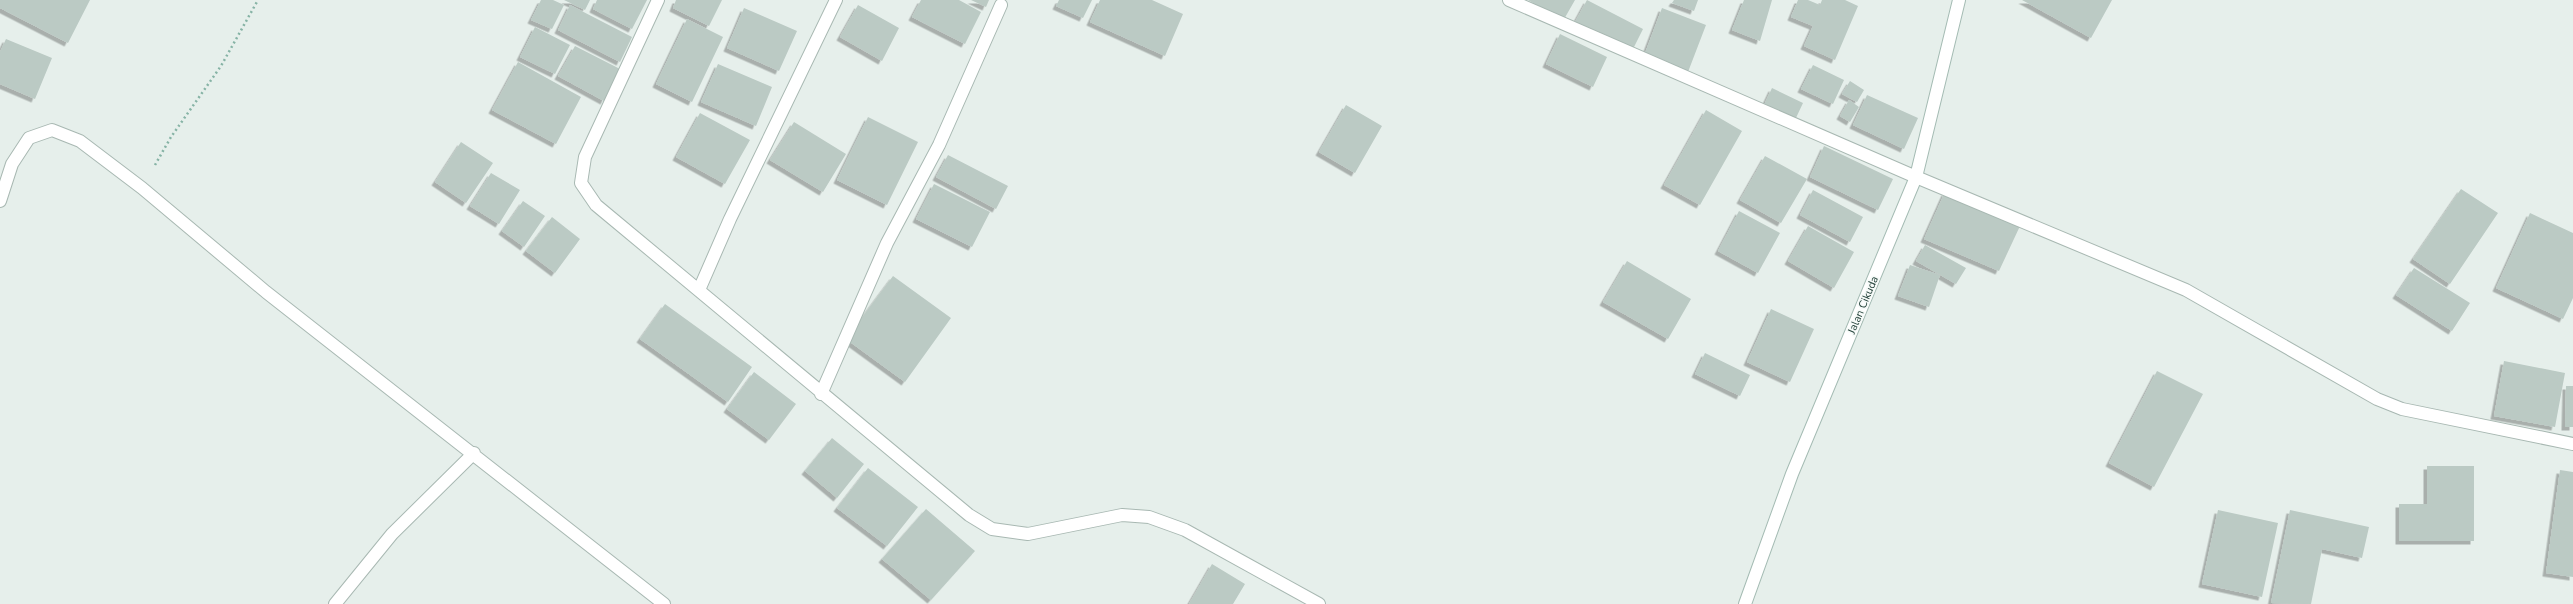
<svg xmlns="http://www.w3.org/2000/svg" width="2573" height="604" viewBox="0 0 2573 604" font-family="'Nunito Sans',sans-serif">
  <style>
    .building { fill: #bbcac4; filter: url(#shadow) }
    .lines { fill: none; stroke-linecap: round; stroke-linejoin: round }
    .street-casing { stroke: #a8b8b2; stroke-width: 14 }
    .secondary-casing { stroke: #a4bbb3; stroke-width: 14 }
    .path { stroke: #86b3a5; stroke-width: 2.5; stroke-dasharray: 2 3; stroke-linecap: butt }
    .street { stroke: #fff; stroke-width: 12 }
    .secondary { stroke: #fff; stroke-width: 12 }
    .labels { text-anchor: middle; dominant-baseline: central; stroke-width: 3.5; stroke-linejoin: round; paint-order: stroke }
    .street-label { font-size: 11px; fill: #24423a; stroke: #f7fbf9 }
  </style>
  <defs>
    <filter id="shadow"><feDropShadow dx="-3.5" dy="3.5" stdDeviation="0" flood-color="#0004"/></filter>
  </defs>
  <rect width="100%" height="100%" fill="#e6efeb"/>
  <path class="building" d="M 0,0 L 90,0 L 68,43 L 0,8 Z
    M 541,0 L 553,0 L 564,5 L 552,29 L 531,20 Z
    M 564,0 L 590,0 L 585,10 Z
    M 597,0 L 647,0 L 632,29 L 593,9 Z
    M 676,0 L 722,0 L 709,26 L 673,8 Z
    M 921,0 L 959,0 L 981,12 L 965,44 L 912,17 Z
    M 971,0 L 989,0 L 986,7 Z
    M 1059,0 L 1092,0 L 1083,18 L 1056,6 Z
    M 1100,0 L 1152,0 L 1183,14 L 1165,56 L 1090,22 Z
    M 1528,0 L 1575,0 L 1563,21 Z
    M 1587,0 L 1643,29 L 1631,53 L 1574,24 Z
    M 1674,0 L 1698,0 L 1694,11 L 1672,3 Z
    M 1744,0 L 1772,0 L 1760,41 L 1732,30 Z
    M 1798,0 L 1808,0 L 1820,5 L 1822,0 L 1845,0 L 1858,6 L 1835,60 L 1804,46 L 1813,26 L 1791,17 Z
    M 2022,0 L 2112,0 L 2091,38 Z
    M 570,5 L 632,37 L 620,62 L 558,30 Z
    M 858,5 L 899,28 L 882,61 L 840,37 Z
    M 744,8 L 797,31 L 779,71 L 727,48 Z
    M 1662,8 L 1706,25 L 1688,72 L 1644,56 Z
    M 687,19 L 723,37 L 692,102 L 656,84 Z
    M 535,27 L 570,45 L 555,74 L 520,57 Z
    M 1560,34 L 1607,57 L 1593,87 L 1546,64 Z
    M 6,39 L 52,58 L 35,99 L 0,84 L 0,52 Z
    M 575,46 L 620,69 L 604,101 L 558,76 Z
    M 518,62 L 581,97 L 556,144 L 492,110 Z
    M 718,64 L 772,87 L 756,126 L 701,102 Z
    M 1813,65 L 1844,80 L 1833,104 L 1801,89 Z
    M 1850,81 L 1864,90 L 1857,102 L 1842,94 Z
    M 1772,88 L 1803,103 L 1795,120 L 1764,105 Z
    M 1867,95 L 1918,118 L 1904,149 L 1853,125 Z
    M 1849,100 L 1859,107 L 1850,122 L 1840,116 Z
    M 1346,105 L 1382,126 L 1355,173 L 1319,152 Z
    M 1706,110 L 1742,131 L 1700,205 L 1664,185 Z
    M 700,113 L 750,140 L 725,184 L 676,157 Z
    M 868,117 L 918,142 L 887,205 L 837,180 Z
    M 794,122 L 846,154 L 823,192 L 770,160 Z
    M 461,142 L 493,163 L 466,203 L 435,182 Z
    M 1824,146 L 1893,179 L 1878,210 L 1810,177 Z
    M 948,155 L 1008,186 L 996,209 L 936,177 Z
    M 1765,156 L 1807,179 L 1781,223 L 1740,200 Z
    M 491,173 L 520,190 L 499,224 L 470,206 Z
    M 934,184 L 990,212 L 972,247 L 916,219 Z
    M 2461,189 L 2498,213 L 2450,284 L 2413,259 Z
    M 1813,190 L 1863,217 L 1850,242 L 1800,215 Z
    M 1945,192 L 2020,226 L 1999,271 L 1924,239 Z
    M 523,201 L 545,216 L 524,247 L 502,231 Z
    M 1739,211 L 1780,233 L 1758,273 L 1718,251 Z
    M 2530,213 L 2573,233 L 2573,298 L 2563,319 L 2496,288 Z
    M 552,217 L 580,239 L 555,273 L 526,251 Z
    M 1808,226 L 1854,252 L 1834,288 L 1788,261 Z
    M 1925,245 L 1966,268 L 1956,284 L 1916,261 Z
    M 1627,261 L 1691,299 L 1668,339 L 1603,302 Z
    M 1910,265 L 1940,275 L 1929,307 L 1898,296 Z
    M 2414,268 L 2470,303 L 2452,331 L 2396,295 Z
    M 893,276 L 951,318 L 905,382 L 846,339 Z
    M 665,304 L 752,367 L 728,402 L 640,339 Z
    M 1771,309 L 1814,329 L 1790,382 L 1747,362 Z
    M 1705,353 L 1750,375 L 1740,396 L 1695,374 Z
    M 2504,361 L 2565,373 L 2555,427 L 2494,416 Z
    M 2157,371 L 2203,394 L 2154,487 L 2109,463 Z
    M 754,372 L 796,404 L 769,440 L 727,409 Z
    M 2566,386 L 2573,386 L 2573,427 L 2565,427 Z
    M 832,438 L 864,464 L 837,498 L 805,471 Z
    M 2427,466 L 2474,466 L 2474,541 L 2399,541 L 2399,504 L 2427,504 Z
    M 868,468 L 918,507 L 887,546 L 837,508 Z
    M 2560,470 L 2573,472 L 2573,577 L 2546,573 Z
    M 926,509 L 975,551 L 931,600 L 882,559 Z
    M 2218,510 L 2278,523 L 2262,597 L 2202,584 Z
    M 2290,510 L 2369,527 L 2362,558 L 2322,549 L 2311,604 L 2271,603 Z
    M 1212,564 L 1245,584 L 1233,604 L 1189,604 Z"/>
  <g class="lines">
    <defs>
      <path id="street" d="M 658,0 L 585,157 L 581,183 L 596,205 L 969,515 L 992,529 L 1028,534 L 1122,515 L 1149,517 L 1185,530 L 1319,604
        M 1509,0 L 1916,177 L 2186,290 L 2377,399 L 2402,409 L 2573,444
        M 0,201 L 12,164 L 29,138 L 52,130 L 80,141 L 142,188 L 266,292 L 664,604
        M 699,290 L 730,219 L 836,0
        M 821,394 L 887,243 L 939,145 L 1001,5
        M 335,604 L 392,534 L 474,453"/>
      <path id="secondary" d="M 1745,604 L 1792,474 L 1916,177 L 1959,0"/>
    </defs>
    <use href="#street" class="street-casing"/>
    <use href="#secondary" class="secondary-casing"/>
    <path class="path" d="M 155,165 L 171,137 L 221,66 L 258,0"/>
    <use href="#street" class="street"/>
    <use href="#secondary" class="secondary"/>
  </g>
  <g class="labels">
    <g class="street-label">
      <text transform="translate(1863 305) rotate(-67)">Jalan Cikuda</text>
    </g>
  </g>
</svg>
